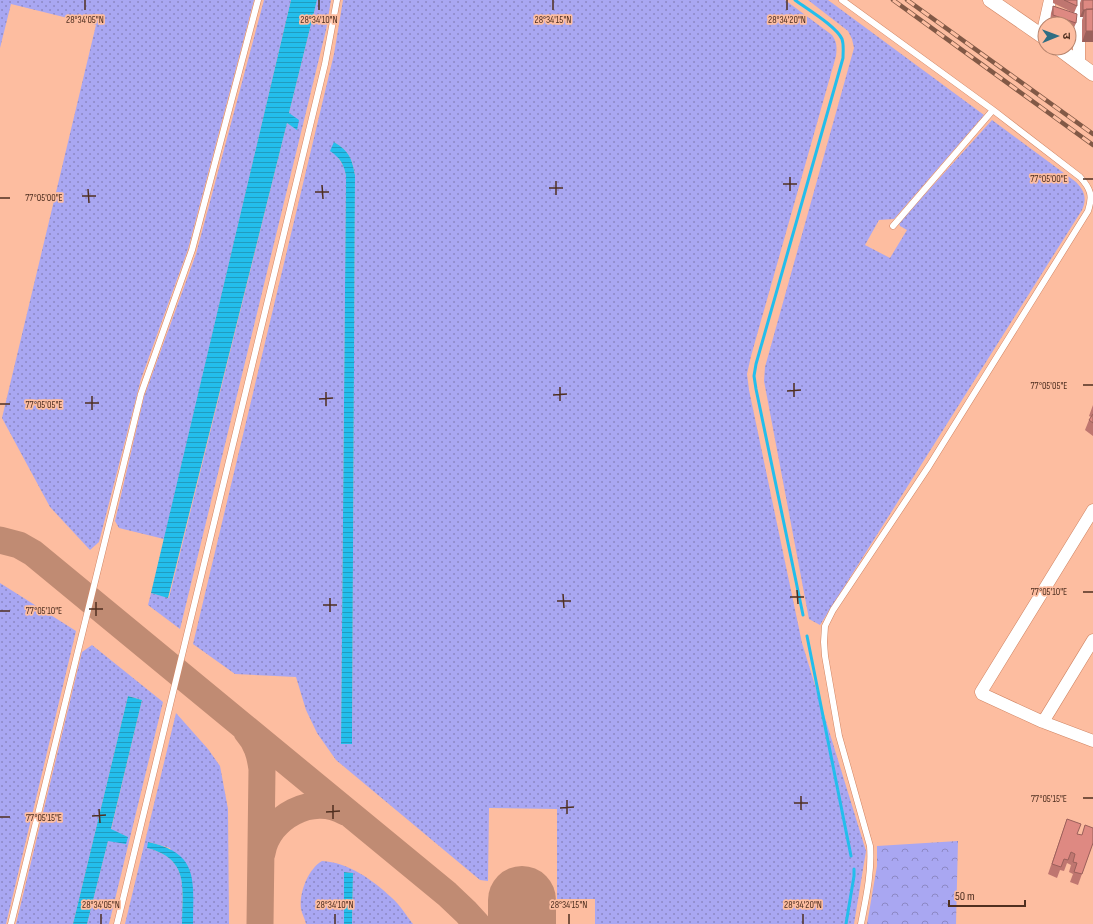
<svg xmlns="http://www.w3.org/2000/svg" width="1093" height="924" viewBox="0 0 1093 924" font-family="'Sofia Sans Condensed','Noto Sans Devanagari',sans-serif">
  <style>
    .grass { fill: url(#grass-dots); fill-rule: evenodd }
    .forest { fill: url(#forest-crowns) }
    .water { fill: url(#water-rules) }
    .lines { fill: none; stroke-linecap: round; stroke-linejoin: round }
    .stream { stroke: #23beec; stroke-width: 3 }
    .taxiway { stroke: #c08b73; stroke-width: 27 }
    .runway { stroke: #c08b73; stroke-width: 68 }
    .service-casing { stroke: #d08462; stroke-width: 7 }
    .minor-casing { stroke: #d08462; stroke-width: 13 }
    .tertiary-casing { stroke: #d08462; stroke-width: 15 }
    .service { stroke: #fff; stroke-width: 6 }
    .minor { stroke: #fff; stroke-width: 12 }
    .tertiary { stroke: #fff; stroke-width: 14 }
    .rail-casing { stroke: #825946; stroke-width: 4.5 }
    .rail { stroke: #fdbda0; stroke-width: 3; stroke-dasharray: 9; stroke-linecap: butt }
    .wall { fill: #bf7670 }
    .shaded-wall { fill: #9b605b }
    .building { fill: #de8982; stroke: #9b605b }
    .ticks { fill: none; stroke: #4f2f20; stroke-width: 1.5 }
    .ticks-label { font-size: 10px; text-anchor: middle; fill: #4f2f20; stroke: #fdbda0; stroke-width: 3.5; stroke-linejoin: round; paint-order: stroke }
  </style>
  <defs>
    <pattern id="grass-dots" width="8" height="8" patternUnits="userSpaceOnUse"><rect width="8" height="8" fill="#a9a7f2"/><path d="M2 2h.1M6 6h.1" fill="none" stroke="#8c88c4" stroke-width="1.8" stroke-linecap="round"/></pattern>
    <pattern id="forest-crowns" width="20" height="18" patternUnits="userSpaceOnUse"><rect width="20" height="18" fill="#a9a7f2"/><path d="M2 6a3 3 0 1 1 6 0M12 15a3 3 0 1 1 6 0" fill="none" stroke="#8c88c4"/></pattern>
    <pattern id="water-rules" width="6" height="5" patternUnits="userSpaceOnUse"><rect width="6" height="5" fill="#23beec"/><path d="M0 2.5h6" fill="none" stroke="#219bbf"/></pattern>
  </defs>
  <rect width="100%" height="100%" fill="#fdbda0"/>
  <path class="grass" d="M 0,0 L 254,0 L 188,249 L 141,379 L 99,542 L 90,550 L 50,507 L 2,418 L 96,25 L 11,4 L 0,48 Z
    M 264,0 L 291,0 L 164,539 L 119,528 L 115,521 L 144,397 L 196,254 Z
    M 317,0 L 331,0 L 326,30 L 180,629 L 148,605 L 151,593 L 169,598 L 287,123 L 296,129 L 289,113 Z
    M 343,0 L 785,0 L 832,35 C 837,42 837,47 836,56 L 751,356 L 747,374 L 749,390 L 802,643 L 866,851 L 854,924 L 595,924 L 595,899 L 557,899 L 557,809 L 489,808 L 488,881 L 480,880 L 336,760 L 317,733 L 306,710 L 296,677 L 235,674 L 193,644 L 334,54 ZM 334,142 C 349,151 352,158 355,175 L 352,744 L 341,744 L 346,176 L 344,167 L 337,156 Z
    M 808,0 L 828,0 L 984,115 L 894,219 L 879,220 L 865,245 L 890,258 L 907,230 L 900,226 L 899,223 L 992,120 L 1076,182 C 1085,191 1087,199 1082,210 L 820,625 L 809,619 L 764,381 L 765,367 L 854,48 L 852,39 L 848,31 Z
    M 0,583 L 76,631 L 6,924 L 0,924 Z
    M 92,645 L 163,702 L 109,924 L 87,924 L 108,841 L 128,837 L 111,830 L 142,700 L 128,696 L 73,924 L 16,924 L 82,652 Z
    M 176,713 L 208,749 L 220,766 L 228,809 L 229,924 L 193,924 L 193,895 L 170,848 L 149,842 L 147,848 C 190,859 182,888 182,924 L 125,924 Z
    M 322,861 C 348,862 373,880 392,898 C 400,905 406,915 413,924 L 352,924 L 353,873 L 344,872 L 344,924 L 306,924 C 305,919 302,914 301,909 C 299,893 308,869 322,861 Z"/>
  <path class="forest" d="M 958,841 L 956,924 L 867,924 L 877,866 L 877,846 Z"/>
  <path class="water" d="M 291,0 L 317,0 L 289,113 L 299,120 L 297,130 L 287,123 L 168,598 L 151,593 Z
    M 334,142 C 349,151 352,158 355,175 L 352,744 L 341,744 L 346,176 C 344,164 340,158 330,151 Z
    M 128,696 L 142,700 L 111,829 L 128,837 L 126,844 L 108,841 L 87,924 L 73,924 Z
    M 148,842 C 200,853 193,881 193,924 L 182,924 C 182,888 190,859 147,848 Z
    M 344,872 L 353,873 L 352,924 L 344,924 Z"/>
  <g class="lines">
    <path class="stream" d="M 795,0 C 807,9 836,26 842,39 C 844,45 843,51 843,58 L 756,364 L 754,376 L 756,389 L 803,615
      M 807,636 L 851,856
      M 846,924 L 854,876 L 854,869"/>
    <path class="taxiway" d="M 0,540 L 19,545 L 33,553 L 447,894 L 466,912 L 477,924
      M 247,732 C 257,743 260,755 262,769 L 260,924
      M 262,853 C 268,817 313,793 345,812"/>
    <path class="runway" d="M 522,924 L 522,900"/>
    <defs>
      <path id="service" d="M 842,0 L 993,110 L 1080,177 C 1091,189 1093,196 1088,211 L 929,466 L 833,610 L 825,626 L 824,642 L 825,656 L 839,736 L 870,846 C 872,872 866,898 861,924
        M 893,226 L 993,110
        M 11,924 L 141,394 L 192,250 L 258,0
        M 117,924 L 325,64 L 337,0"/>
      <path id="minor" d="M 1042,36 L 1050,0
        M 1079,64 L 1079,0
        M 1093,510 L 981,692 L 982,694 L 1043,722 L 1093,741
        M 1043,722 L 1093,640"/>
      <path id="tertiary" d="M 990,0 L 1045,38
        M 1058,48 L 1093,74"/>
    </defs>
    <use href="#service" class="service-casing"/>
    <use href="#minor" class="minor-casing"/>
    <use href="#tertiary" class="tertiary-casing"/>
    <use href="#service" class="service"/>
    <use href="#minor" class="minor"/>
    <use href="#tertiary" class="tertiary"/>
    <defs>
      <path id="rail" d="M 893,0 L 1093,145
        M 907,0 L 1093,134"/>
    </defs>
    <use href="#rail" class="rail-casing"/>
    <use href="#rail" class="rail"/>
  </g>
  <path class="wall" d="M 1053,0 L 1077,0 L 1077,6 L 1074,13 L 1053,3 Z
    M 1081,0 L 1093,0 L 1093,42 L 1082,42 L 1082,20 L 1083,17 L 1080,17 L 1080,3 Z
    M 1053,6 L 1076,23 L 1073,30 L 1069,29 L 1069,24 L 1057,24 L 1050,22 L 1051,13 Z
    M 1093,405 L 1093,436 L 1085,430 L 1089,420 L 1091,417 L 1089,416 Z
    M 1067,819 L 1077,834 L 1093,843 L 1078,885 L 1070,882 L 1073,874 L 1069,872 L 1071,865 L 1067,863 L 1064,871 L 1060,870 L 1057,878 L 1048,874 Z"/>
  <path class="shaded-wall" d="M 1083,10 L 1085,10 L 1083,17 L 1080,17 Z
    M 1086,31 L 1093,31 L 1093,42 L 1082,42 Z"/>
  <path class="building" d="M 1064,0 L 1077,0 L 1077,6 Z
    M 1083,0 L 1093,0 L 1093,9 L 1083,10 Z
    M 1053,6 L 1077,14 L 1076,23 L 1053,15 Z
    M 1086,9 L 1093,9 L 1093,31 L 1086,31 Z
    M 1093,414 L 1093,423 L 1089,420 Z
    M 1067,819 L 1081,824 L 1077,834 L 1082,835 L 1085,825 L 1093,828 L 1093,843 L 1082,874 L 1074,872 L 1077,863 L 1073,862 L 1075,854 L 1071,852 L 1068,860 L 1064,859 L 1061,867 L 1052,864 Z"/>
  <path class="ticks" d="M 85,0 L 85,10M 319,0 L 319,10M 553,0 L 553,10M 787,0 L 787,10M 790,177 L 790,191M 1083,179 L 1093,179M 556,181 L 556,195M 783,184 L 797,184M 322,185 L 323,199M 549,188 L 563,188M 88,189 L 89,203M 315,192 L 329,192M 82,196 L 96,196M 0,198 L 10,198M 794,383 L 794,397M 1083,385 L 1093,385M 560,387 L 560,401M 787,391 L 801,390M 326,392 L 326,406M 553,395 L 567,394M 92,396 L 92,410M 319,399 L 333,398M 85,403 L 99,403M 0,404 L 10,404M 797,590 L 798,604M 1083,592 L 1093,592M 563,594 L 564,608M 790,597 L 804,597M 330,598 L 330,612M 557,601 L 571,601M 96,602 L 96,616M 323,605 L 337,605M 89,609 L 103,609M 0,611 L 10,611M 801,796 L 801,810M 1083,798 L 1093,798M 567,800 L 567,814M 794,803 L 808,803M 333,805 L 333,819M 560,808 L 574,807M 99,809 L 100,823M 326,812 L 340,811M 92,816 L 106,815M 0,817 L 10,817M 101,914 L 101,924M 335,914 L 335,924M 569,914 L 569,924M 803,914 L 803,924"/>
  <g class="ticks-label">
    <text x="85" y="23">28°34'05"N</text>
    <text x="319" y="23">28°34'10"N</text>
    <text x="553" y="23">28°34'15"N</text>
    <text x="787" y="23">28°34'20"N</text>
    <text x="1049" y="182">77°05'00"E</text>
    <text x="44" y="201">77°05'00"E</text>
    <text x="1049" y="389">77°05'05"E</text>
    <text x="44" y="408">77°05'05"E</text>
    <text x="1049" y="595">77°05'10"E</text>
    <text x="44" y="614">77°05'10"E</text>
    <text x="1049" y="802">77°05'15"E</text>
    <text x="44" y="821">77°05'15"E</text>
    <text x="101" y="908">28°34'05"N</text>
    <text x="335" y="908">28°34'10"N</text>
    <text x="569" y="908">28°34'15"N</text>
    <text x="803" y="908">28°34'20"N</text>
  </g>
  <g transform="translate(1057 36) rotate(89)"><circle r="19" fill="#fdbda0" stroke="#b7846d"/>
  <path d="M0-3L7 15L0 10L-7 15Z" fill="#2f6d83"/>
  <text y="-6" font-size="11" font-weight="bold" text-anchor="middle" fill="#4f2f20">उ</text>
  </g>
  <path d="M949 900v6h76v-6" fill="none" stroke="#4f2f20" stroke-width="2"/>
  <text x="955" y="900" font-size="12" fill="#4f2f20" stroke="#fdbda0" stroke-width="3" paint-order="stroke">50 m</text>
</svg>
